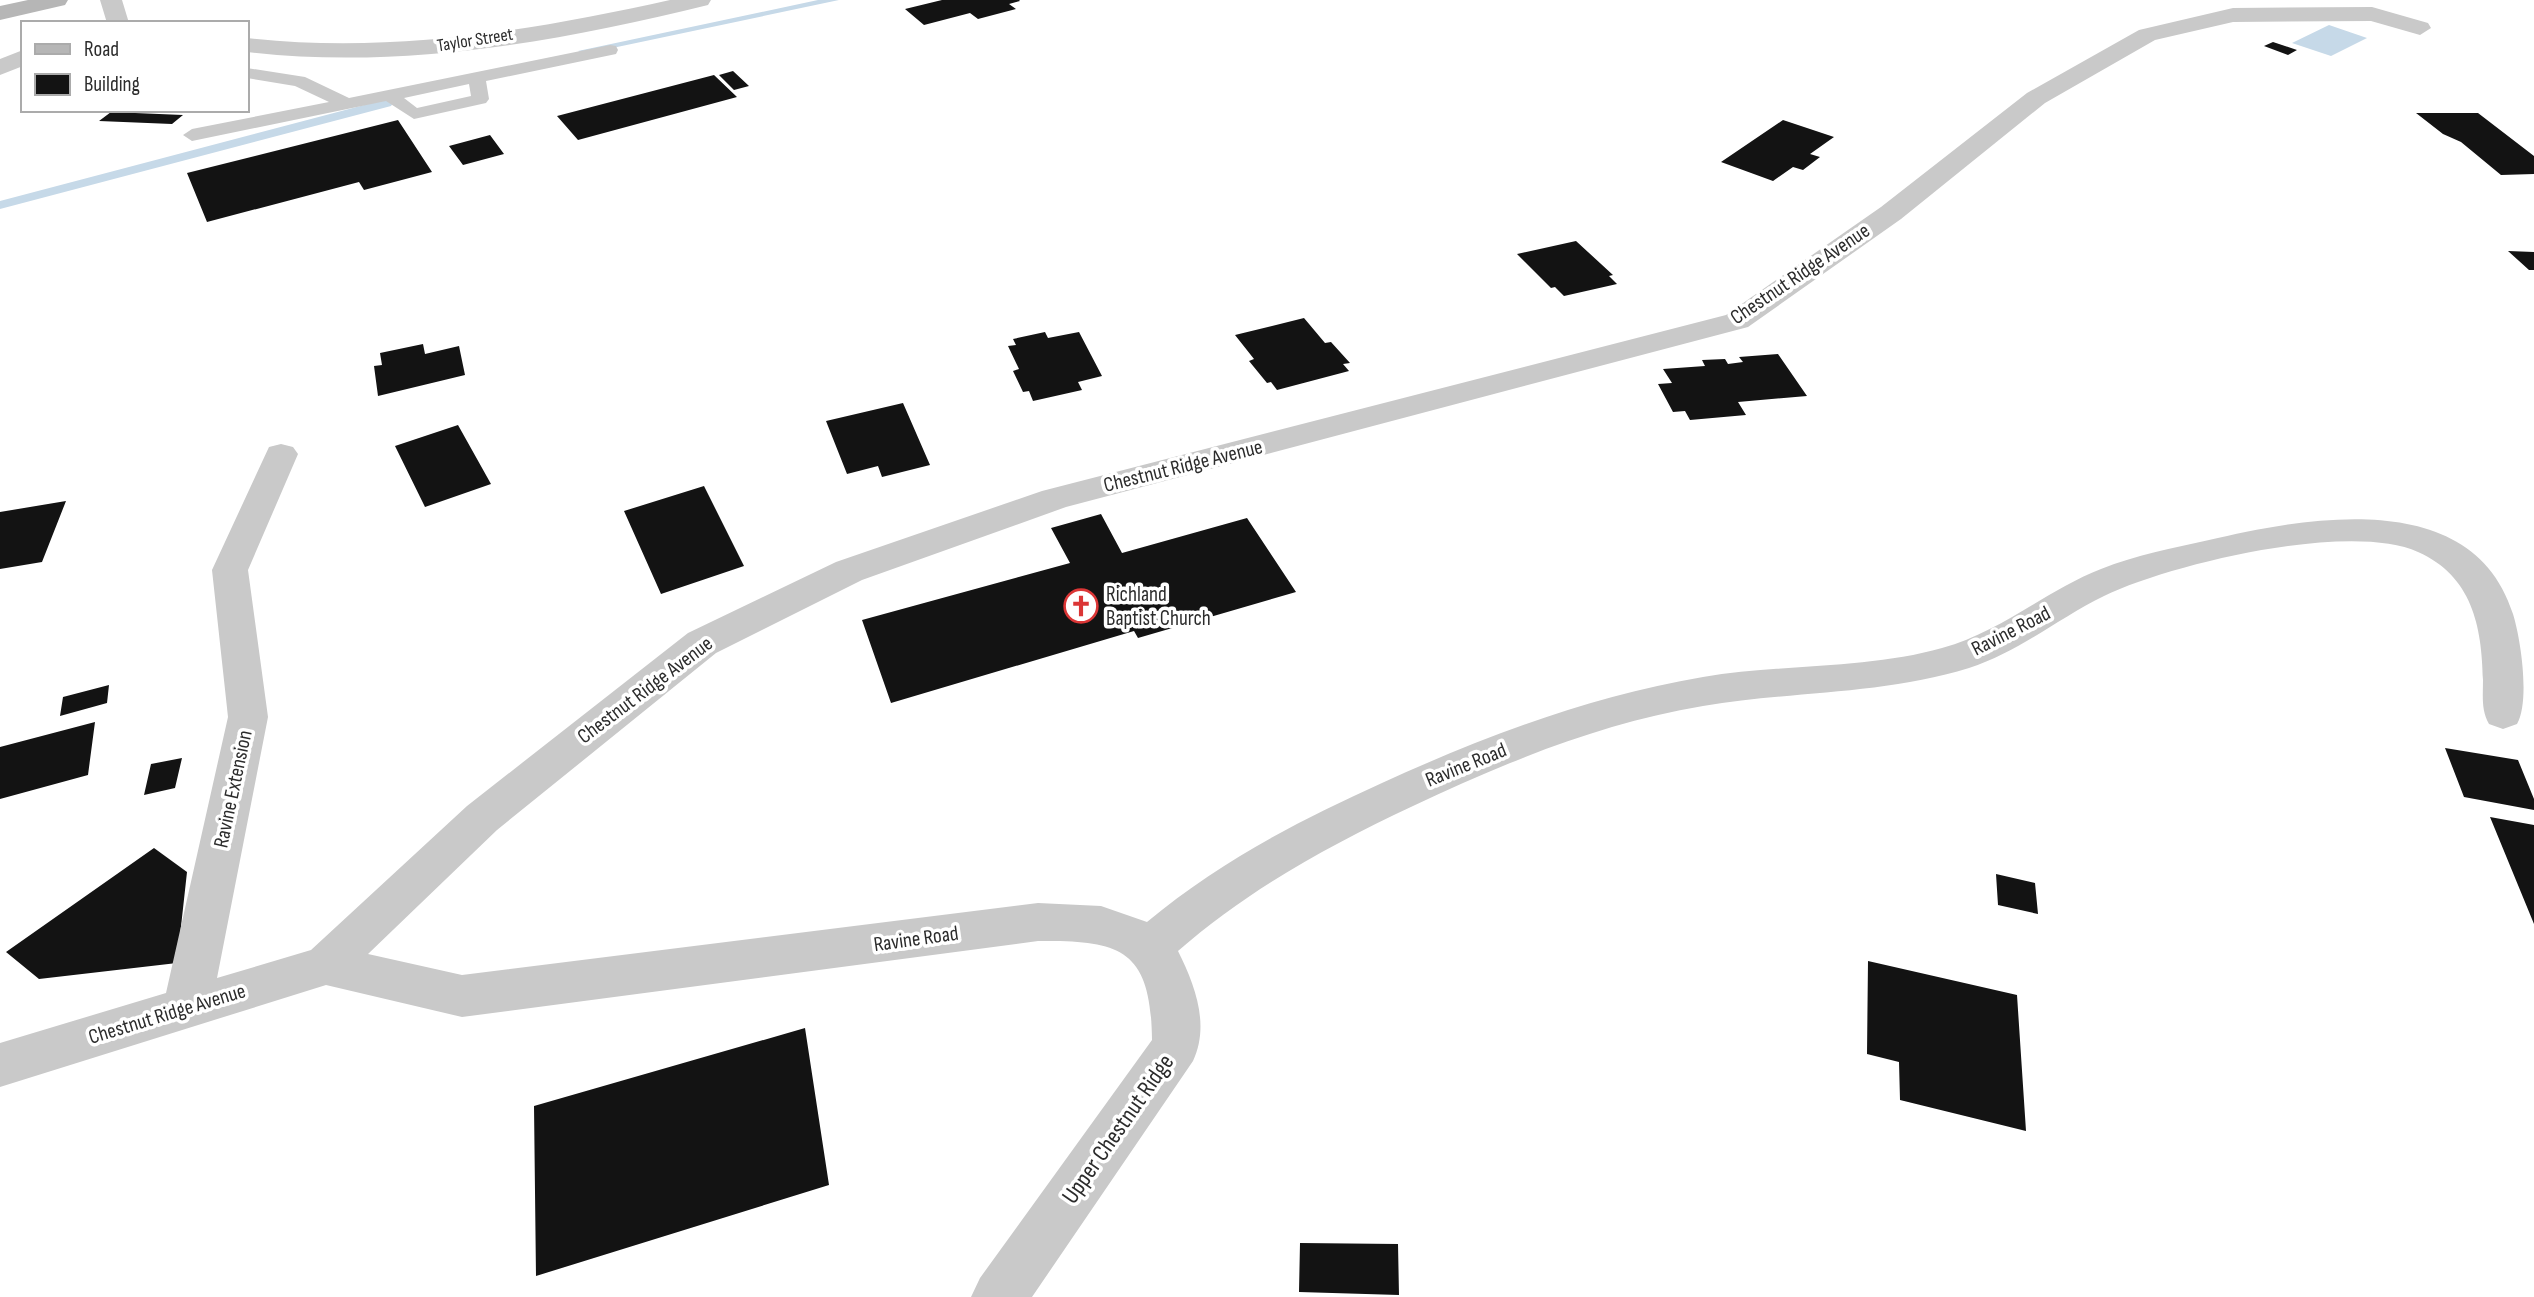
<svg xmlns="http://www.w3.org/2000/svg" width="2534" height="1297" viewBox="0 0 2534 1297" font-family="'Sofia Sans Condensed',sans-serif">
  <style>
    .water { fill: #c6d9e8 }
    .lines { fill: none; stroke-linecap: round; stroke-linejoin: round }
    .stream { fill: #c6d9e8; fill-rule: evenodd }
    .building { fill: #131313 }
    .lane { fill: #c9c9c9; fill-rule: evenodd }
    .street { fill: #c9c9c9; fill-rule: evenodd }
    .secondary { fill: #b6b6b6; fill-rule: evenodd }
    .labels { text-anchor: middle; dominant-baseline: central; stroke-width: 7; stroke-linejoin: round; paint-order: stroke }
    .far-street-label { font-size: 18px; fill: #2c2c2c; stroke: #fff }
    .street-label { font-size: 21px; fill: #2c2c2c; stroke: #fff }
    .poi-label { font-size: 21px; fill: #2c2c2c; stroke: #fff; text-anchor: start }
    .near-street-label { font-size: 24px; fill: #2c2c2c; stroke: #fff }
  </style>
  <rect width="100%" height="100%" fill="#fff"/>
  <path class="water" d="M 2329,25 L 2367,38 L 2331,56 L 2292,43 Z"/>
  <g class="lines">
    <path class="stream" d="M 818,0 L 839,0 L 584,54 L 578,51 Z
      M 387,99 L 393,103 L 391,106 L 0,209 L 0,201 Z"/>
  </g>
  <path class="building" d="M 942,0 L 1019,0 L 1020,1 L 1009,4 L 1016,9 L 978,19 L 970,13 L 924,25 L 905,9 Z
    M 2273,42 L 2297,50 L 2288,55 L 2264,46 Z
    M 733,71 L 749,86 L 734,90 L 719,75 Z
    M 714,75 L 737,97 L 578,140 L 557,116 Z
    M 111,112 L 183,115 L 172,124 L 99,121 Z
    M 2416,113 L 2478,113 L 2534,156 L 2534,174 L 2501,175 L 2461,142 L 2443,134 Z
    M 398,120 L 432,172 L 364,190 L 359,182 L 207,222 L 187,173 Z
    M 1783,120 L 1834,137 L 1810,154 L 1820,157 L 1803,170 L 1793,167 L 1773,181 L 1721,162 Z
    M 490,135 L 504,154 L 463,165 L 449,146 Z
    M 1576,241 L 1613,275 L 1609,276 L 1617,284 L 1564,296 L 1555,287 L 1551,288 L 1517,254 Z
    M 2508,251 L 2534,252 L 2534,270 L 2529,270 Z
    M 1304,318 L 1325,343 L 1331,342 L 1350,363 L 1343,364 L 1349,371 L 1277,390 L 1271,382 L 1267,383 L 1249,361 L 1254,359 L 1235,335 Z
    M 1045,332 L 1048,338 L 1079,332 L 1102,376 L 1078,382 L 1082,390 L 1033,401 L 1029,391 L 1023,392 L 1013,371 L 1019,369 L 1008,346 L 1016,345 L 1013,339 Z
    M 423,344 L 425,354 L 459,346 L 465,375 L 378,396 L 374,366 L 382,365 L 380,353 Z
    M 1778,354 L 1807,396 L 1738,402 L 1746,415 L 1690,420 L 1685,411 L 1673,412 L 1658,384 L 1672,383 L 1663,369 L 1705,366 L 1702,360 L 1725,359 L 1728,364 L 1743,362 L 1739,357 Z
    M 903,403 L 930,465 L 882,477 L 878,466 L 847,474 L 826,421 Z
    M 458,425 L 491,484 L 425,507 L 395,446 Z
    M 704,486 L 744,566 L 661,594 L 624,511 Z
    M 66,501 L 42,562 L 0,569 L 0,512 Z
    M 1101,514 L 1122,553 L 1247,518 L 1296,592 L 1138,638 L 1134,631 L 891,703 L 862,620 L 1070,563 L 1051,528 Z
    M 109,685 L 107,703 L 60,716 L 63,697 Z
    M 95,722 L 88,775 L 0,799 L 0,747 Z
    M 2445,748 L 2518,760 L 2534,799 L 2534,810 L 2464,797 Z
    M 182,758 L 175,788 L 144,795 L 151,764 Z
    M 2490,817 L 2534,825 L 2534,924 Z
    M 154,848 L 187,872 L 177,963 L 39,979 L 6,952 Z
    M 1996,874 L 2035,883 L 2038,914 L 1998,905 Z
    M 1868,961 L 2017,995 L 2026,1131 L 1900,1100 L 1899,1062 L 1867,1054 Z
    M 805,1028 L 829,1185 L 536,1276 L 534,1106 Z
    M 1300,1243 L 1398,1244 L 1399,1295 L 1299,1292 Z"/>
  <g class="lines">
    <path class="lane" d="M 610,45 L 616,46 L 618,50 L 616,54 L 486,81 L 489,99 L 486,103 L 414,119 L 386,101 L 192,141 L 183,135 L 192,129 L 329,102 L 295,86 L 247,78 L 247,68 L 305,77 L 349,98 ZM 469,84 L 471,96 L 417,108 L 404,98 Z"/>
    <path class="street" d="M 100,0 L 122,0 L 129,23 L 107,23 Z
      M 670,0 L 711,0 L 708,5 C 558,42 401,70 247,52 L 247,38 C 389,54 531,31 670,0 Z
      M 2372,7 L 2428,23 L 2431,28 L 2420,35 L 2371,21 L 2233,22 L 2155,40 L 2045,103 L 1901,219 L 1748,327 L 1066,507 L 862,580 L 716,653 L 497,830 L 368,954 L 462,975 L 1038,903 L 1101,906 L 1147,922 C 1219,862 1298,821 1382,783 C 1485,736 1591,696 1703,677 C 1780,664 1869,669 1942,648 C 2001,632 2045,591 2101,569 C 2136,555 2173,548 2209,540 C 2307,517 2473,486 2513,614 C 2521,640 2530,701 2517,724 L 2503,729 L 2489,724 C 2481,710 2483,696 2483,680 C 2482,626 2472,576 2418,552 C 2350,521 2170,564 2104,596 C 2057,619 2019,652 1969,668 C 1882,695 1791,691 1703,706 C 1601,723 1506,762 1413,806 C 1328,846 1249,889 1178,951 C 1195,985 1210,1025 1193,1061 L 1032,1297 L 971,1297 L 980,1278 L 1152,1040 C 1151,950 1122,940 1038,941 L 462,1017 L 326,985 L 0,1087 L 0,1043 L 166,993 L 228,717 L 212,570 L 269,447 L 281,444 L 293,447 L 298,454 L 248,570 L 268,717 L 217,978 L 311,950 L 467,806 L 688,633 L 836,562 L 1042,491 L 1726,315 L 1881,207 L 2027,93 L 2139,30 L 2233,8 Z
      M 23,50 L 23,66 L 0,75 L 0,59 Z"/>
    <path class="secondary" d="M 28,0 L 68,0 L 65,5 L 0,20 L 0,6 Z"/>
  </g>
  <defs>
    <symbol id="church-ring" viewBox="-11 -11 22 22"><circle r="9.5" fill="#fff" stroke="#db3636" stroke-width="1.5"/><path d="M-1.2-6h2.4v3.5h3.3v2.4h-3.3V6h-2.4V-.1h-3.3v-2.4h3.3Z" fill="#db3636"/></symbol>
  </defs>
  <g fill-rule="evenodd">
    <use href="#church-ring" x="1062" y="587" width="38" height="38"/>
  </g>
  <g class="labels">
    <g class="far-street-label">
      <text transform="translate(475 40) rotate(-9)">Taylor Street</text>
    </g>
    <g class="street-label">
      <text transform="translate(1800 274) rotate(-34)">Chestnut Ridge Avenue</text>
      <text transform="translate(1183 466) rotate(-14)">Chestnut Ridge Avenue</text>
      <text transform="translate(2011 631) rotate(-27)">Ravine Road</text>
      <text transform="translate(645 690) rotate(-37)">Chestnut Ridge Avenue</text>
      <text transform="translate(1466 765) rotate(-22)">Ravine Road</text>
      <text transform="translate(233 789) rotate(-78)">Ravine Extension</text>
      <text transform="translate(916 939) rotate(-8)">Ravine Road</text>
      <text transform="translate(167 1014) rotate(-17)">Chestnut Ridge Avenue</text>
    </g>
    <g class="poi-label">
      <text x="1106" y="594">Richland<tspan x="1106" dy="24">Baptist Church</tspan></text>
    </g>
    <g class="near-street-label">
      <text transform="translate(1118 1129) rotate(-55)">Upper Chestnut Ridge</text>
    </g>
  </g>
  <rect x="21" y="21" width="228" height="91" fill="#ffffff" stroke="#ababab" stroke-width="2"/>
  <rect x="35" y="44" width="35" height="10" fill="#b6b6b6" stroke="#ababab" stroke-width="2"/>
  <text x="84" y="56" font-size="21" fill="#2c2c2c">Road</text>
  <rect x="35" y="74" width="35" height="21" fill="#131313" stroke="#ababab" stroke-width="2"/>
  <text x="84" y="91" font-size="21" fill="#2c2c2c">Building</text>
</svg>
